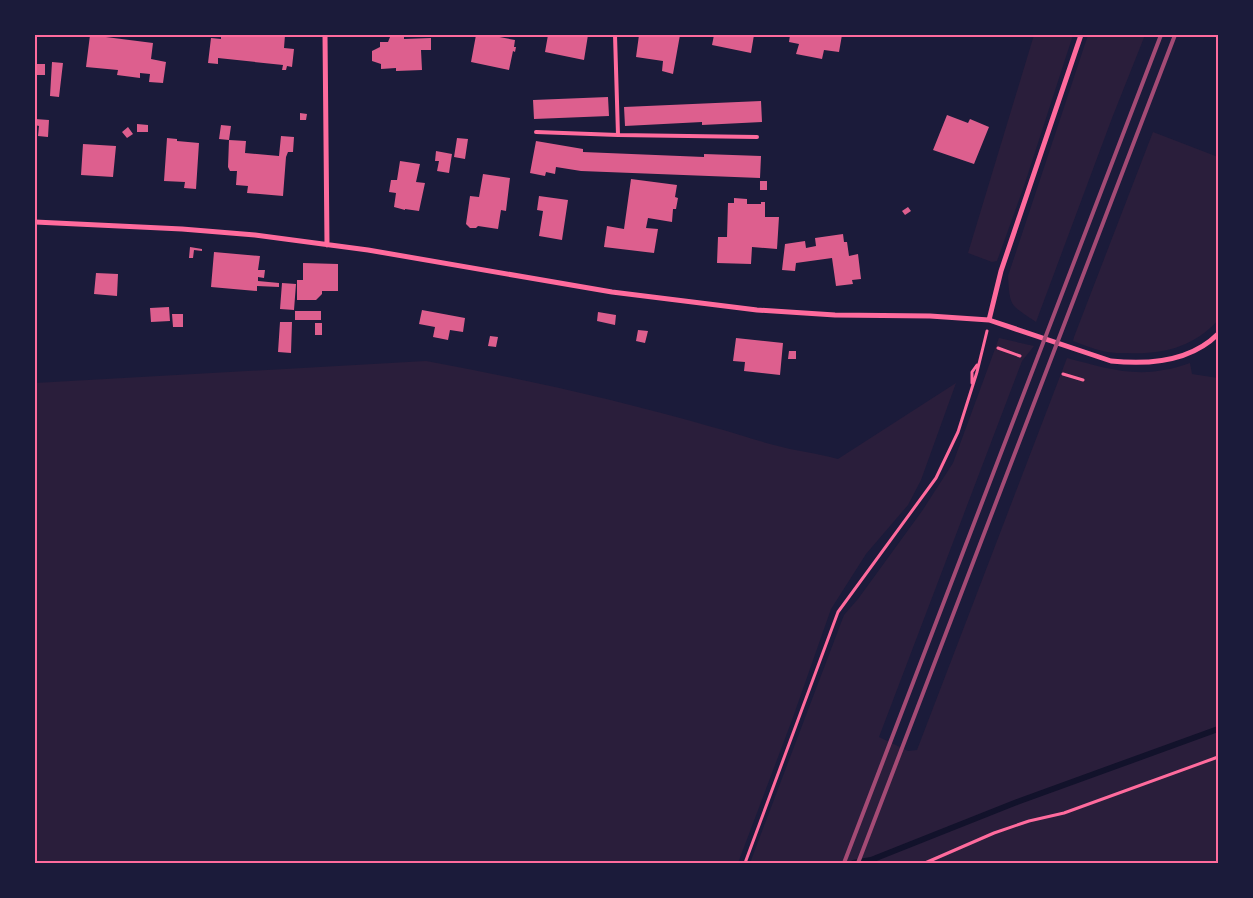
<svg xmlns="http://www.w3.org/2000/svg" width="1253" height="898" viewBox="0 0 1253 898" font-family="'Roboto Condensed',sans-serif">
  <style>
    .green { fill: #2a1e3b }
    .lines { fill: none; stroke-linecap: round; stroke-linejoin: round }
    .stream { stroke: #12122b; stroke-width: 6 }
    .building { fill: #dd5f8e }
    .path { stroke: #ff6b9d; stroke-width: 3 }
    .service { stroke: #ff6b9d; stroke-width: 4 }
    .minor { stroke: #ff6b9d; stroke-width: 5 }
    .rail { stroke: #a44b75; stroke-width: 4 }
    .neatline { fill: none; stroke: #ff6b9d; stroke-width: 2 }
  </style>
  <rect width="100%" height="100%" fill="#1b1b3a"/>
  <path class="green" d="M 1034,35 L 1073,35 L 1024,186 L 997,261 L 992,262 L 968,253 Z
    M 1088,35 L 1145,35 L 1112,118 L 1036,322 C 1010,304 1010,308 1008,276 Z
    M 1153,132 L 1218,157 L 1218,320 C 1194,347 1162,355 1126,353 C 1120,353 1113,353 1107,352 C 1096,350 1084,345 1073,341 L 1074,337 Z
    M 999,338 L 1034,346 L 1022,361 L 879,737 L 908,751 L 917,750 L 1067,358 C 1098,366 1131,377 1163,370 C 1172,369 1181,366 1190,363 L 1192,374 L 1218,378 L 1218,863 L 750,863 L 844,615 L 858,599 L 922,511 L 953,463 Z
    M 426,361 C 523,379 618,400 712,427 C 733,432 754,440 774,445 C 795,451 817,453 838,459 L 956,383 L 921,480 L 908,505 L 866,554 L 831,609 L 792,720 L 738,863 L 35,863 L 35,383 Z"/>
  <g class="lines">
    <path class="stream" d="M 853,863 L 871,860 L 1017,802 L 1218,729"/>
  </g>
  <path class="building" d="M 90,35 L 153,43 L 151,59 L 166,62 L 163,83 L 149,82 L 150,74 L 140,73 L 140,78 L 117,75 L 118,70 L 86,67 Z
    M 221,35 L 285,35 L 284,48 L 294,49 L 292,67 L 287,66 L 286,70 L 282,70 L 283,65 L 218,58 L 218,64 L 208,63 L 211,38 L 221,39 Z
    M 476,35 L 489,35 L 515,40 L 514,47 L 516,47 L 515,52 L 513,51 L 509,70 L 471,62 Z
    M 548,35 L 588,35 L 584,60 L 545,52 Z
    M 639,35 L 680,35 L 673,74 L 662,71 L 663,61 L 636,57 Z
    M 714,35 L 754,35 L 751,53 L 712,45 Z
    M 790,35 L 842,35 L 839,52 L 824,50 L 822,59 L 796,54 L 799,44 L 789,42 Z
    M 404,36 L 404,39 L 431,38 L 431,50 L 421,50 L 422,70 L 396,71 L 396,68 L 381,69 L 381,64 L 372,61 L 372,51 L 380,47 L 380,42 L 388,42 L 390,37 Z
    M 52,62 L 63,63 L 59,97 L 50,96 Z
    M 36,64 L 45,64 L 45,75 L 35,75 Z
    M 608,97 L 609,116 L 534,119 L 533,100 Z
    M 761,101 L 762,122 L 702,125 L 702,122 L 625,126 L 624,107 Z
    M 300,113 L 307,114 L 306,120 L 300,120 Z
    M 947,115 L 968,123 L 970,119 L 989,127 L 974,164 L 933,150 Z
    M 35,119 L 49,120 L 48,137 L 38,136 L 39,126 L 35,125 Z
    M 137,124 L 148,125 L 148,132 L 137,132 Z
    M 221,125 L 231,126 L 229,140 L 219,139 Z
    M 128,127 L 133,134 L 127,138 L 122,132 Z
    M 281,136 L 294,137 L 293,152 L 288,152 L 286,157 L 283,196 L 247,193 L 248,186 L 236,185 L 237,171 L 230,171 L 228,167 L 229,140 L 246,141 L 245,153 L 279,156 Z
    M 167,138 L 177,139 L 177,141 L 199,143 L 196,189 L 184,188 L 185,182 L 164,181 Z
    M 457,138 L 468,139 L 465,159 L 454,157 Z
    M 536,141 L 583,149 L 583,152 L 704,157 L 704,154 L 761,156 L 760,178 L 581,171 L 556,167 L 555,174 L 546,172 L 545,176 L 530,173 Z
    M 83,144 L 116,146 L 113,177 L 81,175 Z
    M 436,151 L 452,154 L 449,173 L 437,171 L 439,161 L 435,161 Z
    M 400,161 L 420,164 L 416,182 L 425,183 L 419,211 L 405,209 L 405,210 L 394,207 L 396,193 L 389,192 L 391,180 L 397,180 Z
    M 483,174 L 510,178 L 506,211 L 501,210 L 498,229 L 478,226 L 476,228 L 470,228 L 466,224 L 470,196 L 479,197 Z
    M 631,179 L 677,185 L 675,197 L 678,198 L 676,209 L 673,209 L 672,222 L 648,218 L 646,228 L 658,229 L 654,253 L 604,247 L 607,226 L 624,229 Z
    M 760,181 L 767,181 L 767,190 L 760,190 Z
    M 539,196 L 568,200 L 562,240 L 539,236 L 543,211 L 537,210 Z
    M 734,198 L 747,199 L 747,204 L 761,204 L 761,202 L 765,202 L 765,217 L 779,217 L 777,249 L 752,247 L 751,264 L 717,263 L 718,237 L 727,237 L 728,203 L 734,203 Z
    M 908,207 L 911,211 L 905,215 L 902,211 Z
    M 843,234 L 844,242 L 847,242 L 849,256 L 858,254 L 861,279 L 852,280 L 853,284 L 836,286 L 832,258 L 796,263 L 795,271 L 782,270 L 785,244 L 805,241 L 806,248 L 816,246 L 815,238 Z
    M 190,247 L 202,249 L 202,251 L 194,250 L 193,258 L 189,258 Z
    M 214,252 L 260,256 L 258,270 L 265,270 L 264,278 L 258,277 L 258,281 L 279,283 L 279,287 L 257,286 L 257,291 L 211,287 Z
    M 303,263 L 338,264 L 338,291 L 322,291 L 322,294 L 316,300 L 297,300 L 297,280 L 303,280 Z
    M 96,273 L 118,274 L 117,296 L 94,294 Z
    M 282,283 L 296,284 L 294,310 L 280,309 Z
    M 169,307 L 170,321 L 151,322 L 150,308 Z
    M 422,310 L 465,318 L 463,332 L 450,330 L 448,340 L 433,337 L 435,327 L 419,324 Z
    M 295,311 L 321,311 L 321,320 L 295,320 Z
    M 598,312 L 616,315 L 615,325 L 597,321 Z
    M 172,314 L 183,314 L 183,327 L 173,327 Z
    M 280,322 L 292,322 L 291,353 L 278,352 Z
    M 315,323 L 322,323 L 322,335 L 315,335 Z
    M 638,330 L 648,331 L 645,343 L 636,341 Z
    M 490,336 L 498,337 L 496,347 L 488,346 Z
    M 736,338 L 783,343 L 780,375 L 744,371 L 745,362 L 733,361 Z
    M 789,351 L 796,351 L 796,359 L 788,359 Z"/>
  <g class="lines">
    <path class="path" d="M 998,348 L 1020,356
      M 1063,374 L 1083,380
      M 972,383 L 972,372 L 977,365
      M 745,863 L 838,612 L 936,478 L 958,432 L 977,372 L 987,331
      M 925,863 L 994,833 L 1029,821 L 1064,813 L 1218,757"/>
    <path class="service" d="M 615,35 L 618,135
      M 536,132 L 618,135 L 757,137"/>
    <path class="minor" d="M 325,35 L 327,245
      M 35,222 L 182,229 L 255,235 L 368,250 L 612,292 L 757,310 L 835,315 L 930,316 L 989,320 L 1111,361 C 1149,365 1190,362 1218,334
      M 989,320 L 1001,271 L 1081,35"/>
    <path class="rail" d="M 844,863 L 1161,35
      M 858,863 L 1175,35"/>
  </g>
  <rect width="1253" height="898" fill="none" stroke="#1b1b3a" stroke-width="72"/>
  <rect x="36" y="36" width="1181" height="826" class="neatline"/>
</svg>
